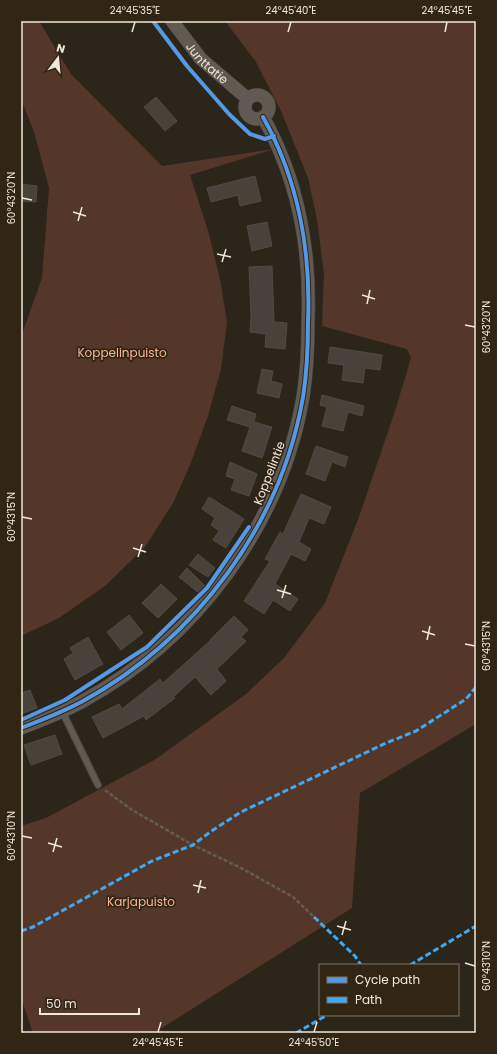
<svg xmlns="http://www.w3.org/2000/svg" width="497" height="1054" viewBox="0 0 497 1054" font-family="Poppins,sans-serif">
  <style>
    .green { fill: #55372a }
    .building { fill: #48423a; stroke: #524b43 }
    .lines { fill: none; stroke-linecap: round; stroke-linejoin: round }
    .lane-casing { stroke: #47423a; stroke-width: 8 }
    .street-casing { stroke: #47423a; stroke-width: 14 }
    .path { stroke: #615c56; stroke-width: 2.5; stroke-dasharray: 4 2; stroke-linecap: butt }
    .lane { stroke: #605a52; stroke-width: 6 }
    .street { stroke: #605a52; stroke-width: 13 }
    .quiet { stroke: #3fa9f5; stroke-width: 3; stroke-dasharray: 6 3; stroke-linecap: butt }
    .cycleway-casing { stroke: #312614; stroke-width: 6 }
    .cycleway { stroke: #5399e6; stroke-width: 4 }
    .ticks { fill: none; stroke: #efe8dc; stroke-width: 1.5 }
    .labels { text-anchor: middle; dominant-baseline: central; stroke-width: 3.5; stroke-linejoin: round; paint-order: stroke }
    .street-label { font-size: 12px; fill: #efe8dc; stroke: #312614 }
    .park-label { font-size: 12px; fill: #fdb293; stroke: #312614 }
    .neatline { fill: none; stroke: #efe8dc; stroke-width: 1.5 }
    .ticks-label { font-size: 10px; text-anchor: middle; fill: #efe8dc }
  </style>
  <rect width="100%" height="100%" fill="#2b251a"/>
  <path class="green" d="M 21,21 L 39,21 L 71,74 L 162,166 L 274,149 L 190,175 L 209,234 L 220,279 L 227,322 L 221,369 L 208,416 L 190,465 L 173,503 L 145,547 L 105,586 L 59,618 L 21,636 L 21,337 L 42,278 L 49,188 L 34,132 L 21,99 Z
    M 225,21 L 476,21 L 476,724 L 360,793 L 352,908 L 154,1033 L 33,1033 L 21,998 L 21,826 L 46,818 L 156,759 L 246,694 L 284,658 L 325,603 L 359,517 L 395,411 L 411,358 L 407,349 L 322,326 L 324,274 L 317,219 L 308,178 L 281,111 L 256,62 Z"/>
  <path class="building" d="M 156,97 L 177,121 L 165,131 L 144,107 Z
    M 255,176 L 261,201 L 240,206 L 238,195 L 211,202 L 207,188 Z
    M 21,184 L 37,186 L 36,202 L 21,201 Z
    M 267,222 L 272,246 L 252,251 L 247,226 Z
    M 272,266 L 274,322 L 287,323 L 285,349 L 265,347 L 266,334 L 250,332 L 251,315 L 249,267 Z
    M 330,347 L 382,355 L 380,370 L 365,368 L 363,383 L 342,380 L 344,365 L 328,363 Z
    M 262,369 L 273,371 L 271,381 L 282,384 L 279,398 L 257,393 Z
    M 322,395 L 364,406 L 362,416 L 348,412 L 343,431 L 322,426 L 327,407 L 320,405 Z
    M 232,406 L 256,414 L 254,422 L 272,427 L 262,458 L 242,451 L 250,427 L 227,420 Z
    M 316,446 L 348,457 L 345,467 L 332,462 L 325,481 L 306,474 Z
    M 230,462 L 257,474 L 249,496 L 231,490 L 235,479 L 226,476 Z
    M 301,494 L 331,507 L 324,524 L 309,518 L 299,542 L 311,549 L 305,561 L 291,554 L 275,584 L 298,599 L 290,611 L 273,600 L 264,614 L 244,601 L 270,561 L 265,559 L 280,532 L 283,534 Z
    M 209,497 L 244,519 L 226,548 L 213,540 L 219,531 L 211,525 L 215,518 L 202,509 Z
    M 198,554 L 215,568 L 208,577 L 189,565 Z
    M 187,568 L 206,587 L 200,594 L 179,577 Z
    M 161,584 L 177,599 L 158,618 L 142,603 Z
    M 129,615 L 143,633 L 121,650 L 107,632 Z
    M 234,616 L 248,630 L 241,637 L 246,641 L 217,669 L 226,681 L 211,695 L 195,677 L 173,697 L 175,698 L 146,720 L 144,716 L 103,738 L 92,717 L 119,704 L 122,709 L 160,679 L 163,683 L 210,641 L 210,640 Z
    M 88,637 L 103,664 L 75,680 L 64,659 L 73,653 L 70,648 Z
    M 30,690 L 37,708 L 21,714 L 21,693 Z
    M 55,735 L 62,754 L 31,765 L 24,745 Z"/>
  <g class="lines">
    <defs>
      <path id="lane" d="M 62,711 L 98,785"/>
      <g id="street">
        <path id="s1" d="M 172,21 L 201,59 L 248,99"/>
        <circle cx="257" cy="107" r="12"/>
        <path d="M 21,728 C 42,720 63,712 83,701 C 196,639 281,525 303,397 C 307,372 308,347 308,322 C 311,251 298,179 263,117"/>
      </g>
    </defs>
    <use href="#lane" class="lane-casing"/>
    <use href="#street" class="street-casing"/>
    <path class="path" d="M 105,790 L 132,810 L 193,845 L 243,869 L 293,897 L 314,917"/>
    <use href="#lane" class="lane"/>
    <use href="#street" class="street"/>
    <path class="quiet" d="M 314,917 L 355,956 L 361,965
      M 21,931 L 33,927 L 152,861 L 193,845 L 210,832 L 241,812 L 386,743 L 416,731 L 466,699 L 476,687
      M 410,965 L 476,926
      M 296,1033 L 327,1015"/>
    <defs>
      <path id="cycleway" d="M 153,21 L 187,66 L 229,114 L 250,134 L 265,139 L 274,136
        M 21,720 L 65,700 L 147,647 L 207,588 L 249,527
        M 21,728 C 42,720 63,712 83,701 C 196,639 281,525 303,397 C 307,372 308,347 308,322 C 311,251 298,179 263,117"/>
    </defs>
    <use href="#cycleway" class="cycleway-casing"/>
    <use href="#cycleway" class="cycleway"/>
  </g>
  <path class="ticks" d="M 132,32 L 135,22M 288,32 L 291,22M 445,32 L 447,22M 22,198 L 32,200M 73,212 L 86,216M 78,221 L 82,207M 217,254 L 231,257M 222,262 L 226,249M 362,295 L 375,299M 367,304 L 370,290M 465,325 L 475,327M 22,517 L 32,519M 133,548 L 146,552M 138,557 L 142,544M 277,590 L 291,594M 282,598 L 286,585M 422,631 L 435,635M 427,640 L 430,626M 465,644 L 475,646M 22,836 L 32,838M 48,843 L 62,847M 53,852 L 57,838M 193,885 L 206,888M 198,893 L 201,880M 337,926 L 351,930M 342,935 L 346,921M 465,963 L 475,966M 158,1032 L 161,1022M 314,1032 L 317,1022"/>
  <g class="labels">
    <g class="street-label">
      <text stroke="none"><textPath href="#s1" startOffset="55">Junttatie</textPath></text>
      <text transform="translate(269 473) rotate(-69)">Koppelintie</text>
    </g>
    <g class="park-label">
      <text x="122" y="352">Koppelinpuisto</text>
      <text x="141" y="901">Karjapuisto</text>
    </g>
  </g>
  <rect width="497" height="1054" fill="none" stroke="#312614" stroke-width="44"/>
  <rect x="319" y="964" width="140" height="52" fill="#312614" stroke="#7d7464"/>
  <rect x="327" y="977" width="20" height="6" fill="#5399e6" stroke="#7d7464"/>
  <text x="355" y="984" font-size="12" fill="#efe8dc">Cycle path</text>
  <rect x="327" y="997" width="20" height="6" fill="#3fa9f5" stroke="#7d7464"/>
  <text x="355" y="1004" font-size="12" fill="#efe8dc">Path</text>
  <g transform="translate(58 58) rotate(16)" stroke="#312614" stroke-width="3" paint-order="stroke">
  <path d="M0-3L7 15L0 10L-7 15Z" fill="#efe8dc"/>
  <text y="-6" font-size="11" font-weight="bold" text-anchor="middle" fill="#efe8dc">N</text>
  </g>
  <path d="M40 1008v6h99v-6" fill="none" stroke="#efe8dc" stroke-width="2"/>
  <text x="46" y="1008" font-size="12" fill="#efe8dc" stroke="#312614" stroke-width="3" paint-order="stroke">50 m</text>
  <rect x="22" y="22" width="453" height="1010" class="neatline"/>
  <g class="ticks-label">
    <text x="135" y="14">24°45'35"E</text>
    <text x="291" y="14">24°45'40"E</text>
    <text x="447" y="14">24°45'45"E</text>
    <text transform="translate(11 198) rotate(-90)" y="4">60°43'20"N</text>
    <text transform="translate(486 327) rotate(-90)" y="4">60°43'20"N</text>
    <text transform="translate(11 517) rotate(-90)" y="4">60°43'15"N</text>
    <text transform="translate(486 646) rotate(-90)" y="4">60°43'15"N</text>
    <text transform="translate(11 836) rotate(-90)" y="4">60°43'10"N</text>
    <text transform="translate(486 966) rotate(-90)" y="4">60°43'10"N</text>
    <text x="158" y="1046">24°45'45"E</text>
    <text x="314" y="1046">24°45'50"E</text>
  </g>
</svg>
